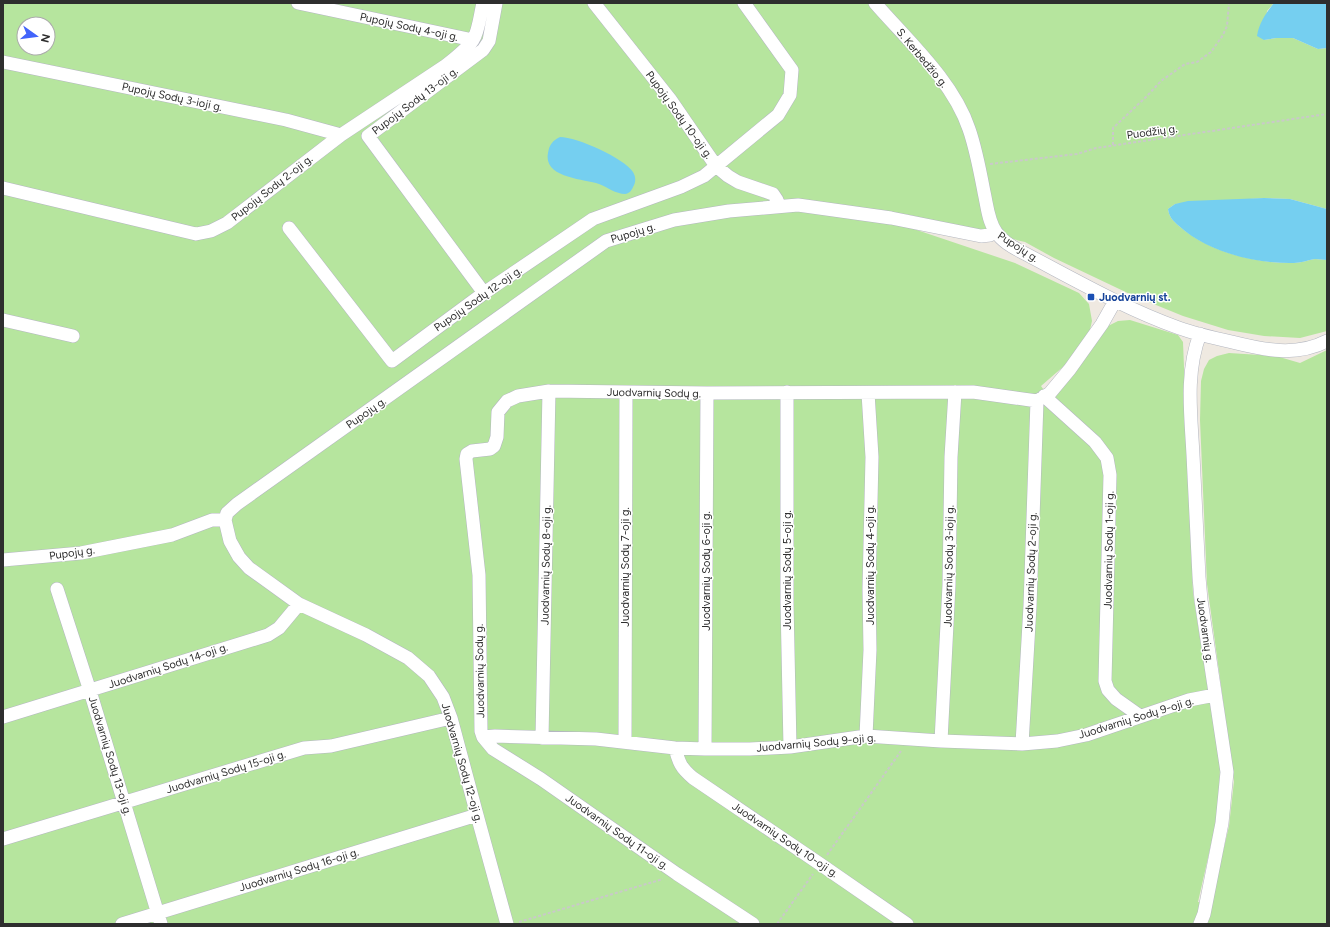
<svg xmlns="http://www.w3.org/2000/svg" width="1330" height="927" viewBox="0 0 1330 927" font-family="Figtree,sans-serif">
  <style>
    .green { fill: #b6e59e; fill-rule: evenodd }
    .water { fill: #75cff0 }
    .lines { fill: none; stroke-linecap: round; stroke-linejoin: round }
    .street-casing { stroke: #b4b7c1; stroke-width: 14 }
    .path { stroke: #c9c9c9; stroke-width: 2; stroke-dasharray: 3 2; stroke-linecap: butt }
    .street { stroke: #fff; stroke-width: 13 }
    .transit-dot { fill: #1a4fb4; stroke: #fff; stroke-width: 1.5 }
    .labels { text-anchor: middle; dominant-baseline: central; stroke-width: 3; stroke-linejoin: round; paint-order: stroke }
    .street-label { font-size: 11px; fill: #2e2e2e; stroke: #fff }
    .transit-label { font-size: 11px; font-weight: bold; fill: #164399; stroke: #fff; text-anchor: start }
  </style>
  <rect width="100%" height="100%" fill="#efe9e1"/>
  <path class="green" d="M 3,3 L 1274,3 L 1267,11 L 1264,40 L 1276,38 L 1293,38 L 1318,49 L 1327,48 L 1327,209 L 1290,199 L 1264,198 L 1175,204 L 1168,209 C 1169,217 1173,221 1179,226 C 1207,251 1256,264 1294,263 C 1301,263 1308,260 1315,259 C 1319,259 1323,260 1327,260 L 1327,331 L 1300,338 L 1264,336 L 1228,330 L 1183,316 L 1134,296 L 1054,258 L 1025,242 L 905,214 L 902,225 L 1015,263 L 1079,293 L 1089,304 L 1092,321 L 1089,334 L 1064,366 L 1041,386 L 1049,397 L 1106,327 L 1118,321 L 1130,320 L 1178,335 L 1183,342 L 1193,593 L 1220,767 L 1219,808 L 1210,849 L 1198,902 L 1211,903 L 1229,826 L 1234,781 L 1207,584 L 1200,420 L 1201,381 L 1204,369 L 1209,360 L 1217,356 L 1229,353 L 1276,356 L 1300,363 L 1327,350 L 1327,924 L 3,924 ZM 24,24 L 48,24 L 48,48 L 24,48 Z"/>
  <path class="water" d="M 1274,3 L 1327,3 L 1327,48 L 1318,49 L 1293,38 L 1276,38 L 1264,40 L 1257,36 C 1259,23 1266,13 1274,3 Z
    M 560,137 C 577,137 624,158 633,172 C 636,177 636,182 633,187 C 632,190 629,194 625,194 C 616,194 607,187 599,184 C 584,179 543,178 548,153 C 549,145 553,140 560,137 Z
    M 1264,198 L 1290,199 L 1327,209 L 1327,260 C 1323,260 1319,259 1315,259 C 1308,260 1301,263 1294,263 C 1256,264 1207,252 1179,226 C 1173,221 1169,217 1168,209 L 1175,204 L 1188,201 Z"/>
  <g class="lines">
    <defs>
      <path id="street" d="M 298,3 L 473,40
        M 594,3 L 670,99 L 716,166 L 728,176 L 738,182 L 773,194 L 777,200 L 778,206
        M 875,3 C 908,41 953,81 969,129 C 976,149 980,171 984,192 C 987,205 988,221 996,232 C 1002,241 1011,246 1020,251 C 1072,278 1123,308 1179,328 C 1196,334 1214,338 1232,342 C 1264,350 1296,357 1327,341
        M 3,62 L 286,120 L 341,135
        M 3,188 L 196,234 L 211,231 L 227,223 L 341,135 L 445,66 C 454,59 466,50 473,40 C 479,30 480,15 483,3
        M 289,228 L 392,361 L 484,293 L 593,219 L 681,187 L 704,176 L 778,115 L 790,95 L 792,70 L 744,3
        M 484,293 L 368,136 L 483,50 L 489,41 L 496,3
        M 3,320 L 73,336
        M 1200,334 C 1185,373 1191,415 1193,455 C 1195,496 1197,537 1199,577 L 1201,600 L 1227,772 L 1222,823 L 1204,914 L 1200,924
        M 787,392 L 787,602 L 790,747
        M 1044,396 L 1095,442 L 1107,458 L 1110,475 L 1105,681 L 1108,690 L 1116,699 L 1140,716
        M 225,520 L 230,541 L 239,557 L 249,568 L 299,604 L 366,635 L 408,658 L 429,676 L 443,697 L 451,718 L 477,815 L 507,924
        M 3,560 L 81,553 L 172,535 L 212,520 L 225,520 L 227,513 L 237,504 L 606,241 L 674,220 L 729,211 L 798,205 L 891,218 L 981,236 L 990,235 L 996,232
        M 57,589 L 90,691 L 161,924
        M 3,717 L 268,635 L 279,628 L 299,604
        M 866,736 L 870,650 L 869,589 L 872,457 L 868,393
        M 483,737 L 495,736 L 596,739 L 675,748 L 705,749 L 750,749 L 790,747 L 866,736 L 941,741 L 1022,744 L 1057,741 L 1086,735 L 1189,700 L 1215,695
        M 542,738 L 549,391
        M 941,741 L 949,585 L 951,457 L 955,392
        M 625,742 L 626,393
        M 1022,744 L 1030,606 L 1037,401
        M 675,748 C 679,763 681,768 693,778 L 820,864 L 907,924
        M 705,749 L 707,393
        M 3,839 L 304,748 L 331,746 L 451,718
        M 122,924 L 477,815
        M 753,924 L 677,874 L 541,779 L 493,749 L 483,737 L 481,731 L 479,575 L 466,459 L 467,454 L 472,451 L 490,449 L 494,446 L 497,437 L 498,412 L 507,401 L 518,396 L 549,391 L 707,393 L 973,392 L 1037,401 L 1050,393 L 1070,369 L 1102,324 L 1115,301"/>
    </defs>
    <use href="#street" class="street-casing"/>
    <path class="path" d="M 1113,145 L 1113,128 L 1147,96 L 1161,81 L 1185,64 L 1197,62 L 1211,52 L 1223,35 L 1227,26 L 1229,3
      M 990,164 L 1077,154 L 1096,148 L 1327,114
      M 827,855 L 901,751
      M 519,922 L 663,879
      M 777,924 L 813,874"/>
    <use href="#street" class="street"/>
  </g>
  <rect class="transit-dot" x="1087" y="293" width="8" height="8" rx="2"/>
  <g class="labels">
    <g class="street-label">
      <text transform="translate(409 27) rotate(12)">Pupojų Sodų 4-oji g.</text>
      <text transform="translate(922 58) rotate(50)">S. Kerbedžio g.</text>
      <text transform="translate(172 97) rotate(12)">Pupojų Sodų 3-ioji g.</text>
      <text transform="translate(415 101) rotate(-37)">Pupojų Sodų 13-oji g.</text>
      <text transform="translate(679 115) rotate(54)">Pupojų Sodų 10-oji g.</text>
      <text transform="translate(1152 132) rotate(-8)">Puodžių g.</text>
      <text transform="translate(272 188) rotate(-38)">Pupojų Sodų 2-oji g.</text>
      <text transform="translate(633 233) rotate(-17)">Pupojų g.</text>
      <text transform="translate(1018 247) rotate(33)">Pupojų g.</text>
      <text transform="translate(478 299) rotate(-35)">Pupojų Sodų 12-oji g.</text>
      <text transform="translate(654 393) rotate(1)">Juodvarnių Sodų g.</text>
      <text transform="translate(366 413) rotate(-35)">Pupojų g.</text>
      <text transform="translate(1109 550) rotate(-89)">Juodvarnių Sodų 1-oji g.</text>
      <text transform="translate(72 553) rotate(-8)">Pupojų g.</text>
      <text transform="translate(546 565) rotate(-89)">Juodvarnių Sodų 8-oji g.</text>
      <text transform="translate(870 565) rotate(-90)">Juodvarnių Sodų 4-oji g.</text>
      <text transform="translate(949 566) rotate(-89)">Juodvarnių Sodų 3-ioji g.</text>
      <text transform="translate(625 567) rotate(-90)">Juodvarnių Sodų 7-oji g.</text>
      <text transform="translate(787 570) rotate(-90)">Juodvarnių Sodų 5-oji g.</text>
      <text transform="translate(706 571) rotate(-90)">Juodvarnių Sodų 6-oji g.</text>
      <text transform="translate(1031 572) rotate(-88)">Juodvarnių Sodų 2-oji g.</text>
      <text transform="translate(1205 630) rotate(82)">Juodvarnių g.</text>
      <text transform="translate(168 666) rotate(-18)">Juodvarnių Sodų 14-oji g.</text>
      <text transform="translate(480 671) rotate(-91)">Juodvarnių Sodų g.</text>
      <text transform="translate(1136 718) rotate(-17)">Juodvarnių Sodų 9-oji g.</text>
      <text transform="translate(816 743) rotate(-5)">Juodvarnių Sodų 9-oji g.</text>
      <text transform="translate(110 756) rotate(73)">Juodvarnių Sodų 13-oji g.</text>
      <text transform="translate(462 763) rotate(74)">Juodvarnių Sodų 12-oji g.</text>
      <text transform="translate(226 772) rotate(-17)">Juodvarnių Sodų 15-oji g.</text>
      <text transform="translate(617 832) rotate(35)">Juodvarnių Sodų 11-oji g.</text>
      <text transform="translate(785 840) rotate(34)">Juodvarnių Sodų 10-oji g.</text>
      <text transform="translate(299 870) rotate(-17)">Juodvarnių Sodų 16-oji g.</text>
    </g>
    <g class="transit-label">
      <text x="1099" y="297">Juodvarnių st.</text>
    </g>
  </g>
  <rect width="1330" height="927" fill="none" stroke="#2e2e2e" stroke-width="8"/>
  <g transform="translate(36 36) rotate(104)"><circle r="19" fill="#ffffff" stroke="#ababab"/>
  <path d="M0-3L7 15L0 10L-7 15Z" fill="#4264fb"/>
  <text y="-6" font-size="11" font-weight="bold" text-anchor="middle" fill="#2e2e2e">N</text>
  </g>
</svg>
